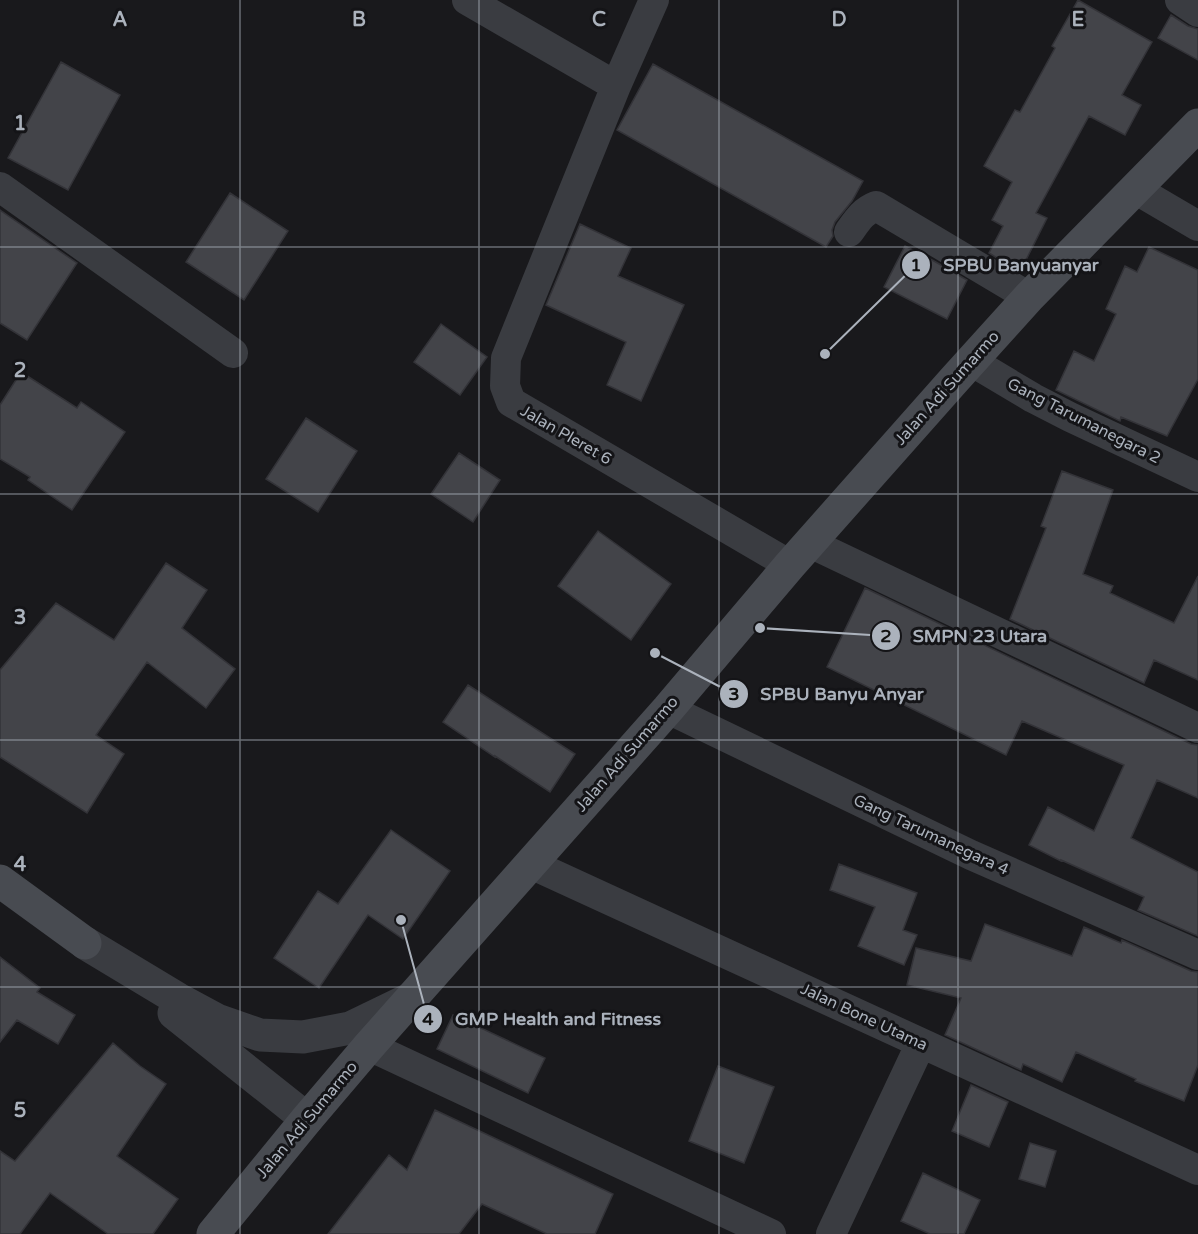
<svg xmlns="http://www.w3.org/2000/svg" width="1198" height="1234" viewBox="0 0 1198 1234" font-family="'Varela Round',sans-serif">
  <style>
    .building { fill: #434449; stroke: #333338; stroke-width: 1.5 }
    .lines { fill: none; stroke-linecap: round; stroke-linejoin: round }
    .minor { stroke: #3a3c41; stroke-width: 30 }
    .tertiary { stroke: #3a3c41; stroke-width: 33 }
    .secondary { stroke: #484b51; stroke-width: 33 }
    .grid { fill: none; stroke: #abb2bc; stroke-width: 1.5; stroke-opacity: 0.55 }
    .labels { text-anchor: middle; dominant-baseline: central; stroke-width: 6; stroke-linejoin: round; paint-order: stroke }
    .street-label { font-size: 16px; fill: #abb2bc; stroke: #141417 }
    .grid-label { font-size: 20px; text-anchor: middle; font-weight: bold; fill: #abb2bc; stroke: #141417; stroke-width: 6; stroke-linejoin: round; paint-order: stroke }
    .leader { fill: none; stroke: #abb2bc; stroke-width: 2 }
    .callout-dot { fill: #abb2bc; stroke: #141417; stroke-width: 2 }
    .mark-label { font-size: 18px; text-anchor: middle; font-weight: bold; fill: #111 }
    .callout-label { font-size: 18px; text-anchor: middle; font-weight: bold; fill: #abb2bc; stroke: #141417; stroke-width: 6; stroke-linejoin: round; paint-order: stroke }
  </style>
  <rect width="100%" height="100%" fill="#19191c"/>
  <path class="building" d="M 1078,0 L 1152,42 L 1122,95 L 1141,105 L 1125,135 L 1089,116 L 1036,213 L 1047,218 L 1020,272 L 989,253 L 1003,226 L 992,220 L 1012,182 L 984,166 L 1015,110 L 1020,112 L 1055,48 L 1052,46 Z
    M 1171,15 L 1188,26 L 1198,29 L 1198,60 L 1158,38 Z
    M 61,62 L 120,95 L 68,190 L 8,158 Z
    M 653,64 L 863,181 L 852,201 L 835,222 L 832,230 L 833,236 L 826,247 L 617,130 Z
    M 230,193 L 288,231 L 244,300 L 186,262 Z
    M 0,210 L 77,263 L 27,340 L 0,323 Z
    M 580,224 L 631,248 L 618,276 L 684,305 L 641,401 L 607,385 L 626,342 L 546,305 Z
    M 905,246 L 934,261 L 967,280 L 947,319 L 884,287 Z
    M 1149,247 L 1198,270 L 1198,379 L 1167,436 L 1121,417 L 1120,421 L 1056,390 L 1074,351 L 1094,361 L 1116,314 L 1106,309 L 1125,266 L 1137,272 Z
    M 441,324 L 487,357 L 460,395 L 414,362 Z
    M 21,372 L 77,408 L 81,402 L 125,432 L 72,510 L 28,480 L 30,477 L 0,459 L 0,405 Z
    M 306,418 L 357,451 L 318,512 L 266,479 Z
    M 459,453 L 500,480 L 473,522 L 431,494 Z
    M 1062,471 L 1113,490 L 1083,574 L 1113,586 L 1110,593 L 1174,623 L 1198,576 L 1198,680 L 1154,660 L 1144,683 L 1010,619 L 1046,528 L 1041,526 Z
    M 598,531 L 671,584 L 631,640 L 558,586 Z
    M 166,563 L 207,590 L 182,628 L 235,669 L 206,708 L 147,662 L 96,735 L 124,754 L 87,813 L 0,757 L 0,670 L 56,603 L 114,640 Z
    M 865,588 L 1191,744 L 1198,745 L 1198,798 L 1157,780 L 1131,838 L 1198,872 L 1198,936 L 1138,910 L 1144,897 L 1061,860 L 1061,861 L 1029,845 L 1048,807 L 1094,831 L 1124,765 L 1022,721 L 1006,755 L 827,667 Z
    M 468,685 L 575,754 L 550,792 L 495,756 L 495,757 L 443,722 Z
    M 391,830 L 450,871 L 403,939 L 368,915 L 319,988 L 274,958 L 318,891 L 338,904 Z
    M 839,864 L 917,893 L 903,930 L 917,935 L 904,965 L 858,946 L 875,907 L 830,890 Z
    M 985,924 L 1072,956 L 1084,927 L 1121,943 L 1122,940 L 1191,971 L 1198,972 L 1198,1065 L 1184,1101 L 1135,1081 L 1136,1079 L 1076,1052 L 1062,1082 L 1023,1064 L 1021,1070 L 945,1035 L 961,998 L 907,985 L 916,948 L 971,961 Z
    M 0,957 L 40,988 L 37,992 L 75,1015 L 58,1044 L 17,1020 L 0,1042 Z
    M 453,1015 L 545,1058 L 528,1093 L 437,1049 Z
    M 113,1043 L 140,1066 L 166,1084 L 117,1156 L 178,1199 L 153,1234 L 108,1234 L 50,1193 L 20,1234 L 0,1234 L 0,1151 L 15,1161 Z
    M 718,1066 L 774,1087 L 744,1163 L 689,1141 Z
    M 971,1085 L 1008,1102 L 989,1147 L 952,1131 Z
    M 435,1110 L 613,1194 L 595,1234 L 547,1234 L 482,1204 L 459,1234 L 328,1234 L 389,1155 L 407,1170 Z
    M 1030,1143 L 1056,1151 L 1045,1187 L 1019,1179 Z
    M 923,1173 L 980,1200 L 964,1234 L 930,1234 L 901,1221 Z"/>
  <g class="lines">
    <path class="minor" d="M 467,0 L 616,86
      M 654,0 L 616,86 L 506,358 L 505,386 L 511,402 L 790,565
      M 1180,0 L 1198,12
      M 0,187 L 233,353
      M 1135,189 L 1198,226
      M 849,232 C 857,221 863,211 876,206 L 1029,297
      M 971,361 L 1033,398 L 1070,417 L 1198,477
      M 810,543 L 1198,728
      M 668,709 L 971,855 L 1198,955
      M 531,864 L 1198,1170
      M 369,1046 L 771,1234
      M 831,1234 L 921,1043"/>
    <path class="tertiary" d="M 85,943 L 178,999 L 217,1020 L 260,1035 L 303,1037 L 350,1028 L 412,998
      M 174,1013 L 307,1119"/>
    <path class="secondary" d="M 0,881 L 85,943
      M 213,1234 L 307,1119 L 369,1046 L 668,709 L 790,565 L 954,380 L 1029,297 L 1198,125"/>
  </g>
  <path class="grid" d="M 240,0 L 240,1234M 479,0 L 479,1234M 719,0 L 719,1234M 958,0 L 958,1234M 0,247 L 1198,247M 0,494 L 1198,494M 0,740 L 1198,740M 0,987 L 1198,987"/>
  <g class="labels">
    <g class="street-label">
      <text transform="translate(947 388) rotate(-48)">Jalan Adi Sumarmo</text>
      <text transform="translate(1084 421) rotate(27)">Gang Tarumanegara 2</text>
      <text transform="translate(566 435) rotate(30)">Jalan Pleret 6</text>
      <text transform="translate(627 754) rotate(-49)">Jalan Adi Sumarmo</text>
      <text transform="translate(931 835) rotate(25)">Gang Tarumanegara 4</text>
      <text transform="translate(864 1017) rotate(25)">Jalan Bone Utama</text>
      <text transform="translate(307 1120) rotate(-50)">Jalan Adi Sumarmo</text>
    </g>
  </g>
  <g class="grid-label">
    <text x="120" y="26">A</text>
    <text x="359" y="26">B</text>
    <text x="599" y="26">C</text>
    <text x="839" y="26">D</text>
    <text x="1078" y="26">E</text>
    <text x="20" y="130">1</text>
    <text x="20" y="377">2</text>
    <text x="20" y="624">3</text>
    <text x="20" y="871">4</text>
    <text x="20" y="1117">5</text>
  </g>
  <path class="leader" d="M825 354L916 265M760 628L886 636M655 653L734 694M401 920L428 1019"/>
  <g class="callout-dot">
    <circle cx="825" cy="354" r="6"/>
    <circle cx="760" cy="628" r="6"/>
    <circle cx="655" cy="653" r="6"/>
    <circle cx="401" cy="920" r="6"/>
    <circle cx="916" cy="265" r="15"/>
    <circle cx="886" cy="636" r="15"/>
    <circle cx="734" cy="694" r="15"/>
    <circle cx="428" cy="1019" r="15"/>
  </g>
  <g class="mark-label">
    <text x="916" y="271">1</text>
    <text x="886" y="642">2</text>
    <text x="734" y="700">3</text>
    <text x="428" y="1025">4</text>
  </g>
  <g class="callout-label">
    <text x="1021" y="271">SPBU Banyuanyar</text>
    <text x="980" y="642">SMPN 23 Utara</text>
    <text x="842" y="700">SPBU Banyu Anyar</text>
    <text x="558" y="1025">GMP Health and Fitness</text>
  </g>
</svg>
